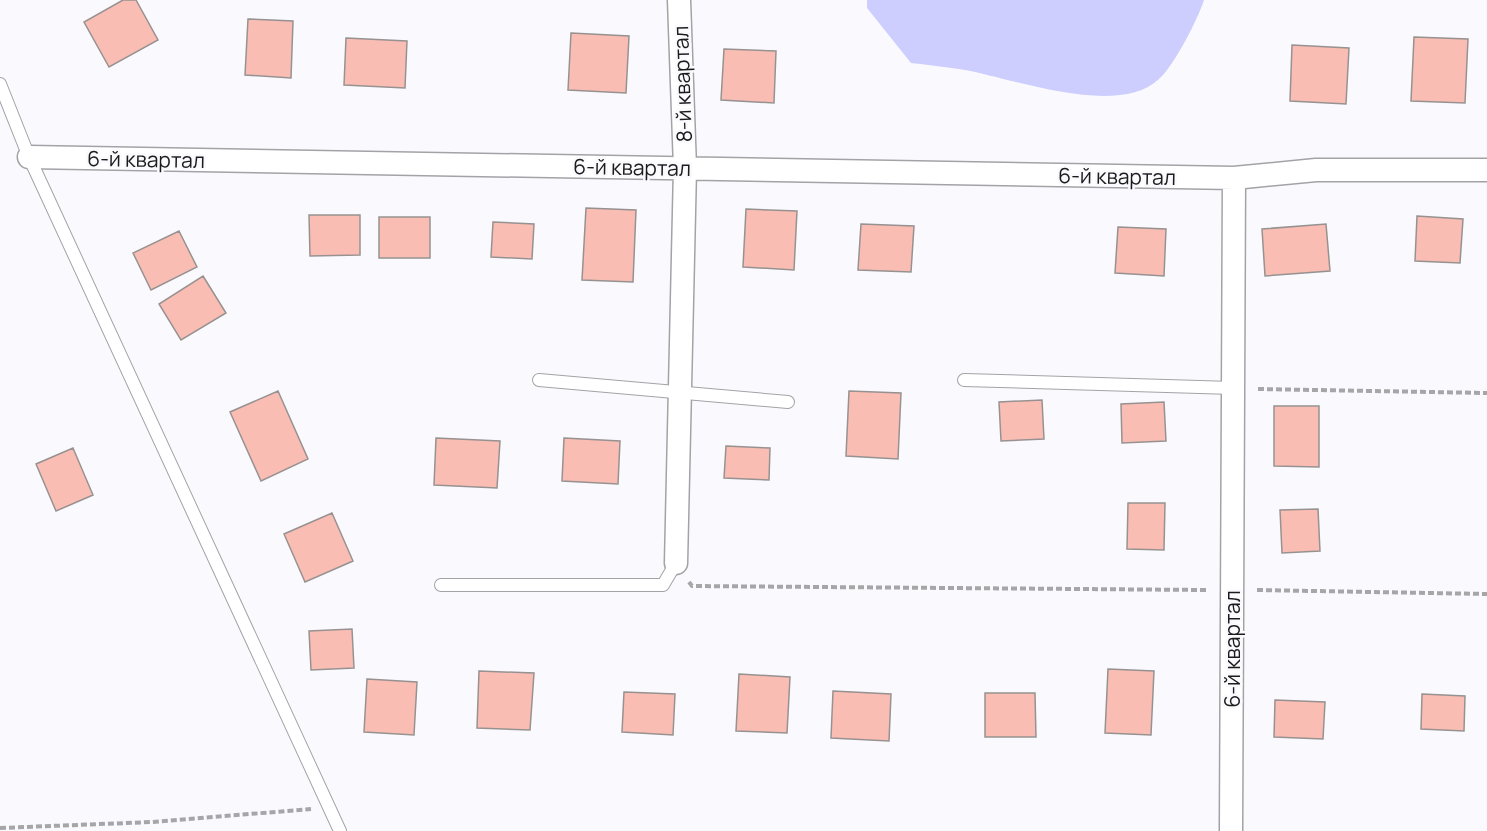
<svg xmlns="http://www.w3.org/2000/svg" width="1487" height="831" viewBox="0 0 1487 831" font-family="Manrope,sans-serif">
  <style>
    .green { fill: #cecefe }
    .building { fill: #fabdb3; stroke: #979291; stroke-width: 1.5 }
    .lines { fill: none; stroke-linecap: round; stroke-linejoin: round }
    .service-casing { stroke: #a3a3a7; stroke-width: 14 }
    .minor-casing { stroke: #a3a3a7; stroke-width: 25 }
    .path { stroke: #a6a6a9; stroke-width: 4; stroke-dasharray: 6 3; stroke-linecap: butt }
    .service { stroke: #fff; stroke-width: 12 }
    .minor { stroke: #fff; stroke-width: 22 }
    .labels { text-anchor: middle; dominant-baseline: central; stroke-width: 5; stroke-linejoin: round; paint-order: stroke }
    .street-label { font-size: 21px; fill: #1b1b1c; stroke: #fafafe }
  </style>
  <rect width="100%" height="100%" fill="#fafafe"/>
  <path class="green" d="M 867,0 L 1204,0 C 1198,19 1174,66 1159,79 C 1118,118 1014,79 965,70 C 947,67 929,65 911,63 L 867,8 Z"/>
  <path class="building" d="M 123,0 L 136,0 L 158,40 L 109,67 L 84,22 Z
    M 248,19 L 293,21 L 291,78 L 245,75 Z
    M 571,33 L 629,36 L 626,93 L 568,90 Z
    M 1414,37 L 1468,39 L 1465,103 L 1411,101 Z
    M 346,38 L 407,41 L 405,88 L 344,85 Z
    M 1292,45 L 1349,48 L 1346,104 L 1290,101 Z
    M 724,49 L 776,51 L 774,103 L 721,100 Z
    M 586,208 L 636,210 L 633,282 L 582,280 Z
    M 746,209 L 797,211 L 794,270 L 743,267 Z
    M 309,215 L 360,215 L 360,255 L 310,256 Z
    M 1417,216 L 1463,219 L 1460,263 L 1415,261 Z
    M 379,217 L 430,217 L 430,258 L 379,258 Z
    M 493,222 L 534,224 L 532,259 L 491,257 Z
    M 861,224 L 914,226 L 911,272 L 858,270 Z
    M 1326,224 L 1330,271 L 1265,276 L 1262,229 Z
    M 1118,227 L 1166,229 L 1164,276 L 1115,273 Z
    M 179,231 L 197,267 L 151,290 L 133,253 Z
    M 203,276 L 226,313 L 181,340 L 159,304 Z
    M 278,391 L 308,459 L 261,481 L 230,412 Z
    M 849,391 L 901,393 L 898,459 L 846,456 Z
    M 1042,400 L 1044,439 L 1001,441 L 999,402 Z
    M 1164,402 L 1166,441 L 1122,443 L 1121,404 Z
    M 1274,406 L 1319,406 L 1319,467 L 1274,466 Z
    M 436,438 L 500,441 L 497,488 L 434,485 Z
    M 564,438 L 620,441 L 618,484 L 562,481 Z
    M 726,446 L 770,448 L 769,480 L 724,478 Z
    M 73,448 L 93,495 L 56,511 L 36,464 Z
    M 1128,503 L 1165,503 L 1164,550 L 1127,549 Z
    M 1318,509 L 1320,551 L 1282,553 L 1280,510 Z
    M 332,513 L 353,561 L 305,582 L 284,534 Z
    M 352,629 L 354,668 L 311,670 L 309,631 Z
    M 1108,669 L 1154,671 L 1151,735 L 1105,733 Z
    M 479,671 L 534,673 L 530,730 L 477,728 Z
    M 739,674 L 790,677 L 787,733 L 736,731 Z
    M 367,679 L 417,682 L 414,735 L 364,732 Z
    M 833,691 L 891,694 L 889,741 L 831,738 Z
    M 624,692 L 675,694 L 673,735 L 622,732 Z
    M 985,693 L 1035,693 L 1036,737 L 985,737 Z
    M 1422,694 L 1465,696 L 1464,731 L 1421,729 Z
    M 1275,700 L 1325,702 L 1323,739 L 1274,737 Z"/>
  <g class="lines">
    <defs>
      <path id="service" d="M 0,84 L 29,157 L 340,831
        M 539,380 L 788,402
        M 964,380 L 1233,388
        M 441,585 L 663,585 L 676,563"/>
      <path id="minor" d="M 29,157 L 1234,178 L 1316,170 L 1487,170
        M 676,563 L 685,168 L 679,0
        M 1231,831 L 1234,178"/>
    </defs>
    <use href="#service" class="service-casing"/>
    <use href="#minor" class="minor-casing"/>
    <path class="path" d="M 1258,389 L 1487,393
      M 689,582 L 692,586 L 1207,590
      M 1257,590 L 1487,594
      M 0,828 L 152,822 L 311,809"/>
    <use href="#service" class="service"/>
    <use href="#minor" class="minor"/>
  </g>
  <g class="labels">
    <g class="street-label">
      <text transform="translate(682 84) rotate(-92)">8-й квартал</text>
      <text transform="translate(146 159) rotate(1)">6-й квартал</text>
      <text transform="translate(632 167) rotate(1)">6-й квартал</text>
      <text transform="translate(1117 176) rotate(1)">6-й квартал</text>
      <text transform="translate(1232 649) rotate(-90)">6-й квартал</text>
    </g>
  </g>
</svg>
